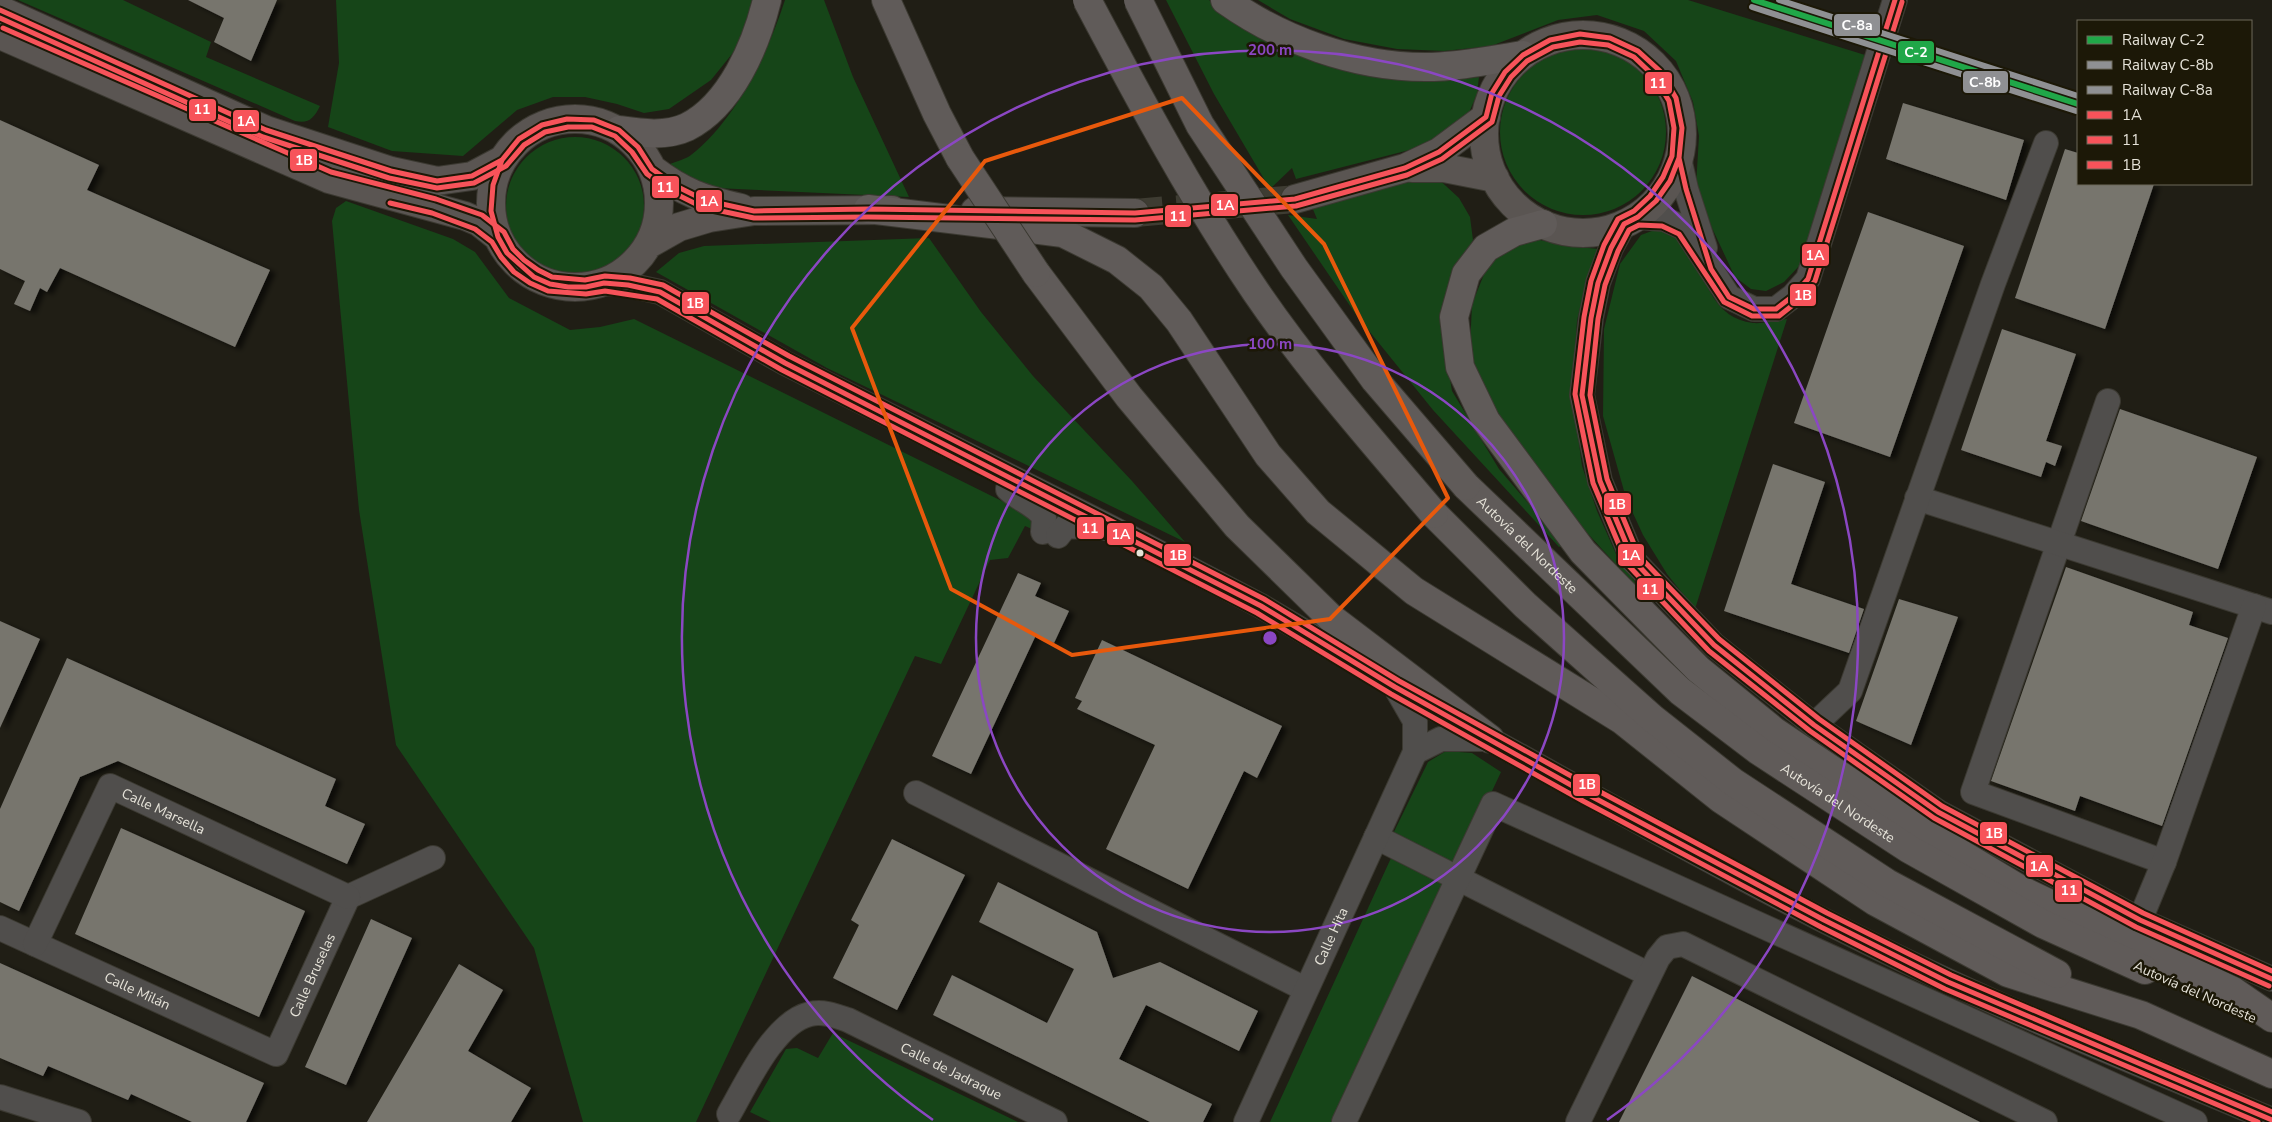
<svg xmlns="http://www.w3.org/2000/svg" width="2272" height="1122" viewBox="0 0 2272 1122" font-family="'Nunito Sans',sans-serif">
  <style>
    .green { fill: #164518 }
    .building { fill: #77756d; filter: url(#shadow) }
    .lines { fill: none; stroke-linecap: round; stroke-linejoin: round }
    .major-tunnel { stroke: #3e3c32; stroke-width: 28; stroke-dasharray: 28 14; stroke-linecap: butt }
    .minor-casing { stroke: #3b3931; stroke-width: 26 }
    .major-casing { stroke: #3b3931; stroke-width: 30 }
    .highway-casing { stroke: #3b3931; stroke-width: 30 }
    .minor { stroke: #504e4c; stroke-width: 24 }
    .major { stroke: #5a5552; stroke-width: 28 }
    .highway { stroke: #605b59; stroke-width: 28 }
    .highway-bridge-casing { stroke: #3b3931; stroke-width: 30; stroke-linecap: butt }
    .highway-bridge { stroke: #605b59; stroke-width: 28 }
    .bus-1-casing { stroke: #1c1807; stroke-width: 9 }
    .bus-2-casing { stroke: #1c1807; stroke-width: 9 }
    .bus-3-casing { stroke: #1c1807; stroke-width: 9 }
    .bus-1 { stroke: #f7535a; stroke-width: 5 }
    .bus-2 { stroke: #f7535a; stroke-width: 5 }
    .bus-3 { stroke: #f7535a; stroke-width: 5 }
    .rail-1-casing { stroke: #1c1807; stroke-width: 10 }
    .rail-2-casing { stroke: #1c1807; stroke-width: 10 }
    .rail-3-casing { stroke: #1c1807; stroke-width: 10 }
    .rail-1 { stroke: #20a748; stroke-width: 6 }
    .rail-2 { stroke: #8f9093; stroke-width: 6 }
    .rail-3 { stroke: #8f9093; stroke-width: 6 }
    .marked { fill: none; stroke: #e8590c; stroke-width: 4; stroke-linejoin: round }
    .ring { fill: none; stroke: #8b47c3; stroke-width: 2.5 }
    .bus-dot { fill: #e6e3d9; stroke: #1c1807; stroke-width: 2 }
    .labels { text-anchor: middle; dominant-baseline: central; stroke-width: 5; stroke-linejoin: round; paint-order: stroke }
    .street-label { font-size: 14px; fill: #e6e3d9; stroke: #1c1807 }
    .centre { fill: #8b47c3; stroke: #1c1807; stroke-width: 2.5 }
    .ring-label { font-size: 15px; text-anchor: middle; font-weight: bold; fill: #8b47c3; stroke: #1c1807; stroke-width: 5; stroke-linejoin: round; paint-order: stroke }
    .line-badge { stroke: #1c1807; stroke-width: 2 }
    .badge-label { font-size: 14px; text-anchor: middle; font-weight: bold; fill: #fff }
  </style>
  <defs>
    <filter id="shadow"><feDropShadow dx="5.5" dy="3" stdDeviation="2.5" flood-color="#0009"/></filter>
  </defs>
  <rect width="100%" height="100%" fill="#201e15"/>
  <path class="green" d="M 18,0 L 123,0 L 211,42 L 206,57 L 320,106 C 314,118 309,124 295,121 Z
    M 336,0 L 753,0 L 740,44 L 711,80 L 669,109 L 644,113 L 617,104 L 585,97 L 553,97 L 517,110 L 463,156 L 392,151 L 328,127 L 339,63 Z
    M 785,0 L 824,0 L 853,77 L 909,197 L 716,188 L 679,176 L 670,164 C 677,161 686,159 691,155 C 736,120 768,53 785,0 Z
    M 1166,0 L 1209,0 L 1246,30 L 1319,64 L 1389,79 L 1447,81 L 1479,77 L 1477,94 L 1468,115 L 1425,146 L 1296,179 L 1292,168 L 1270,189 L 1214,94 Z
    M 1258,0 L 1688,0 L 1865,55 L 1801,264 L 1784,282 L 1766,291 L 1751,289 L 1735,277 L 1712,228 L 1696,186 L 1699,136 L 1693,102 L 1676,61 L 1644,31 L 1597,15 L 1558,20 L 1491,46 L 1444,51 L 1397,49 L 1344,39 L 1290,19 Z
    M1500 132a83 83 0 1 1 166 0a83 83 0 1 1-166 0Z
    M506 206a69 69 0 1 1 138 0a69 69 0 1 1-138 0Z
    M 1434,175 L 1459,198 L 1470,217 L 1473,240 L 1459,264 L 1443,336 L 1452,391 L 1499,469 L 1564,545 L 1559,547 L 1433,410 L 1357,316 L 1288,215 L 1317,219 L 1312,207 Z
    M 346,201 L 453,239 L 475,252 L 509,298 L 570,330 L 600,327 L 634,319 L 1028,514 L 1033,523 L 1032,529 L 1025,526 L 1008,558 L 990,560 L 941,664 L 915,656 L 696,1122 L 583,1122 L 534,948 L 396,745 L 359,510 L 332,221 L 336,208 Z
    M 1660,228 C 1666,229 1674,231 1678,235 C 1706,263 1704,317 1753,323 C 1763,324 1777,320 1787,319 L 1695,609 L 1667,574 L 1643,535 L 1626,498 L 1603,416 L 1604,329 L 1620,264 L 1641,235 Z
    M 929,238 L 981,312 L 1033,376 L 1132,481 L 1185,542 L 827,368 L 656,272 L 679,253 L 704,246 Z
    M 1535,239 L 1568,246 L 1599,249 L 1585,285 L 1577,321 L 1572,391 L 1582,466 L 1597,511 L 1616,554 L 1643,594 L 1558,501 L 1499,426 L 1478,385 L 1470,348 L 1472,304 L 1489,262 L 1512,246 Z
    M 1446,751 L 1472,753 L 1501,772 L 1454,872 L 1390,840 L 1428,762 Z
    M 1391,858 L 1448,886 L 1336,1122 L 1270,1122 Z
    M 833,1033 L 1018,1122 L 771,1122 L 750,1112 L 786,1049 L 797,1048 L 818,1058 Z"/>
  <path class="building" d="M 188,0 L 277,0 L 251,61 L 214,42 L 224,18 Z
    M 1903,103 L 2024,140 L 2006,200 L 1886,159 Z
    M 0,120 L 99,165 L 87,190 L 270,270 L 235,347 L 60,268 L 47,292 L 40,288 L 30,311 L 14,304 L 25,281 L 0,269 Z
    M 2065,149 L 2078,153 L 2078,184 L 2154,184 L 2105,329 L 2015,298 Z
    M 1868,212 L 1964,246 L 1890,457 L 1794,423 Z
    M 2002,329 L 2076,354 L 2046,441 L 2062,446 L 2055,466 L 2046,462 L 2041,477 L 1961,450 Z
    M 2120,409 L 2257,457 L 2218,569 L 2081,521 Z
    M 1773,464 L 1825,482 L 1791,584 L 1864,609 L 1849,653 L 1724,611 Z
    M 2066,567 L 2193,612 L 2189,625 L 2228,638 L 2162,826 L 2080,796 L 2075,811 L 1991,781 Z
    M 1018,573 L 1041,583 L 1035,596 L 1069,611 L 1054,643 L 1036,635 L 971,774 L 932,756 Z
    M 1899,599 L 1958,617 L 1911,745 L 1856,721 Z
    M 0,621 L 40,639 L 0,728 Z
    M 1102,640 L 1282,726 L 1257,778 L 1244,771 L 1188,889 L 1106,849 L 1155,745 L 1077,709 L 1082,701 L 1075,698 Z
    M 67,658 L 336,779 L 325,806 L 365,824 L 347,864 L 118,761 L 80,777 L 19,911 L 0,902 L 0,809 Z
    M 121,828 L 305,911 L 259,1017 L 75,934 Z
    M 892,839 L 965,875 L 897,1010 L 833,978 L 859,925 L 851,920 Z
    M 998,882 L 1097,932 L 1113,978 L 1160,962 L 1258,1011 L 1239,1051 L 1146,1005 L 1119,1059 L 1212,1104 L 1203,1122 L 1150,1122 L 933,1015 L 952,975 L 1047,1023 L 1074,969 L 979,922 Z
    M 371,919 L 412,938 L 346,1085 L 305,1067 Z
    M 0,963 L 264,1083 L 246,1122 L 192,1122 L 131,1094 L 128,1100 L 48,1066 L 43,1076 L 0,1058 Z
    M 459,964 L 503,990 L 468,1051 L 531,1088 L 511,1122 L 367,1122 Z
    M 1692,976 L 1980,1122 L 1619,1122 Z"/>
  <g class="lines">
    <path class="major-tunnel" d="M 1135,213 L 1295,199"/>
    <defs>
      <g id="minor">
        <path d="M 1679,158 L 1686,189 L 1705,248"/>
        <path d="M 1638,217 L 1664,219 L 1684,228 L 1729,297 L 1754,309 L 1776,309 L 1793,296 L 1808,279 L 1895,0"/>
        <path d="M 1624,224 L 1611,248 L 1598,283 L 1591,318 L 1582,395 L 1600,481 L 1633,560 L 1714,645 L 1814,725 L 1938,812 L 2140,920 L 2272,979"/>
        <path d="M 604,283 L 628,285 L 660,292 L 785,363 L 1114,529 L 1261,606 L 1437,710"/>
        <path d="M 2108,401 L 1973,792 L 2164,862"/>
        <path d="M 1008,489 C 1019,500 1035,504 1044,517 L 1043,532"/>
        <path d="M 1917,498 L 2272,612"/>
        <path d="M 1058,536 L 1066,526 L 1104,528"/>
        <path d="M 1814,725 L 1850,691 L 1993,284 L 2046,143"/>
        <path d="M 1475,731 C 1630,817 1786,906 1948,981 C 2054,1031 2164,1074 2272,1120"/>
        <path d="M 1415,752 L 1441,739 L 1490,739"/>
        <path d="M 916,793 L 1305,989"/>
        <path d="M 1376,837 L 1638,969"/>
        <path d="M 348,897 L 433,858"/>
        <path d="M 2140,920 L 2164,862 L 2254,606"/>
        <path id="s1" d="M 0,928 L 276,1054 L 348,897"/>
        <path id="s2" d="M 35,944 L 110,786 L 348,897"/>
        <path d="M 0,1097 L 79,1122"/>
        <path id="s3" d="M 729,1114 C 746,1085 774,1022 810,1014 C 824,1011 836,1016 848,1020 L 1055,1122"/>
        <path id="s4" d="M 1246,1122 L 1415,752 L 1415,721 L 1396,688"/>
        <path d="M 1344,1122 L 1493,804 L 2195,1122"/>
        <path d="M 1578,1122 L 1658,958 L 1667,947 L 1683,944 L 2045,1122"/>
      </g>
      <path id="major" d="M 0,10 L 266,130 L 391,171 L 437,181 L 472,176 L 502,160
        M 0,35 L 329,179 L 465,216 L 479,222 L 498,237
        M1484 134a99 99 0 1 1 198 0a99 99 0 1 1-198 0Z
        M491 203a84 84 0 1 1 168 0a84 84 0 1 1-168 0Z
        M 1412,168 L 1444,168 L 1495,178
        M 652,169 C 684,193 702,199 741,208
        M 1295,199 L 1405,168 L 1439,152 L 1486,117
        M 975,211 L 1135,213
        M 649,244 L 679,227 L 709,218 L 754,211 L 892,210"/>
      <g id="highway">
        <path d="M 886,0 L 937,114 L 960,158"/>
        <path d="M 1225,0 C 1281,40 1355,67 1425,67 C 1458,67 1491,60 1523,55"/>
        <path d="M 619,130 C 640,133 666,137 687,127 C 731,105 756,45 767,0"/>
        <path d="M 868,209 L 1063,233 L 1117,260 L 1151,287 L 1179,321 L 1268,455 L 1318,512 L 1414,591 L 1622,720 L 1721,799 L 1876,902 L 2008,973 L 2141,1015 L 2272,1074"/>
        <path d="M 1543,224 L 1514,232 L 1486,248 L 1466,274 L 1454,317 L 1460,367 L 1486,421 L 1583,552 L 1698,669 L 1774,731 L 1923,831 L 2023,891 L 2233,991 L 2272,1018"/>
        <path d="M 1036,273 L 1129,397 L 1237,526 L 1331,618 L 1490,739"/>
        <path id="s5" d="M 1466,486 L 1680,691 L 1759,751 L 1909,849 L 2043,924 L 2145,970"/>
        <path d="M 1434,514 L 1525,605 L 1652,718 L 1733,782 L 1887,883 L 2057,974"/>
      </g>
    </defs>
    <use href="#minor" class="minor-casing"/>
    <use href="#major" class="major-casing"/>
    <use href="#highway" class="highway-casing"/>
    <use href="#minor" class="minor"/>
    <use href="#major" class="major"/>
    <use href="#highway" class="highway"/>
    <defs>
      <path id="highway-bridge" d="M 1087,0 C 1140,100 1193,199 1256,292 C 1310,371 1373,442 1434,514
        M 1138,0 L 1200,125 L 1294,268 L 1375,380 L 1466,486
        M 960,158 L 1036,273"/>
    </defs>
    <use href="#highway-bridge" class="highway-bridge-casing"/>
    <use href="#highway-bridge" class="highway-bridge"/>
    <defs>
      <path id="bus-1" d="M 0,10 L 266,130 L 391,171 L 437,181 L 472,176 L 502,160
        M 1679,158 L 1686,189 L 1711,269 L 1729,297 L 1754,309 L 1776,309 L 1793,296 L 1808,279 L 1895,0
        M 2272,979 L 2140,920 L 1938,812 L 1814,725 L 1714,645 L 1633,560 L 1600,481 L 1582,395 L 1591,318 L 1598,283 L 1611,248 L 1624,224 L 1638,217 L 1656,201 L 1670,181 L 1679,158 L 1682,128 L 1676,98 L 1660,71 L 1638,51 L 1610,38 L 1580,34 L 1550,40 L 1523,55 L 1505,72 L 1492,93 L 1486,117 L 1439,152 L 1405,168 L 1295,199 L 1135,213 L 868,209 L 754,211 L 704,200 L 676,186 L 652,169 L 638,147 L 619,130 L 594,120 L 567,119 L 542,125 L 519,139 L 502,160 L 493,185 L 491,211 L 498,237 L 507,253 L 534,277 L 550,284 L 568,287 L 586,287 L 604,283 L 628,285 L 660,292 L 785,363 L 1261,606 L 1395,687 L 1587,794 L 1824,920 L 1948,982 L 2272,1120"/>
      <path id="bus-2" d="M 0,18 L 263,137 L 389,178 L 437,188 L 474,183 L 506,166 L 524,145 L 545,132 L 568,127 L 592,127 L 615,136 L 632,152 L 647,174 L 672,192 L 702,207 L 754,218 L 868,217 L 1135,220 L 1296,206 L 1407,175 L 1442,159 L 1492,122 L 1499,96 L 1511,77 L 1527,61 L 1553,47 L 1580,42 L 1608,45 L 1634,57 L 1654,76 L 1669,101 L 1674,128 L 1672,156 L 1663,177 L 1650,196 L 1634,211 L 1618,219 L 1604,245 L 1591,281 L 1584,317 L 1575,394 L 1593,483 L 1627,564 L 1709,651 L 1810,731 L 1934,818 L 2136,927 L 2269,986
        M 390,203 L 432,213 L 475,229 L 492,242 L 501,257 L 514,272 L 530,283 L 548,291 L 586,294 L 605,291 L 657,299 L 782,370 L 1257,613 L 1391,694 L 1583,801 L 1821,927 L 1945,989 L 2258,1122"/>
      <path id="bus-3" d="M 1902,2 L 1815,281 L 1798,301 L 1779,316 L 1752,316 L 1724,302 L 1679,234 L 1662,226 L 1639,225 L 1629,230 L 1618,251 L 1605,285 L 1598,319 L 1590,395 L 1607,479 L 1639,556 L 1719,639 L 1819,719 L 1942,806 L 2143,913 L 2272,971
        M 3,28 L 331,172 L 436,199 L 482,215 L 504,232 L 513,249 L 524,260 L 538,270 L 552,277 L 585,280 L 605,276 L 630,278 L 663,285 L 789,356 L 1264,599 L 1399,681 L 1591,787 L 1827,913 L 1951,975 L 2272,1112"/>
    </defs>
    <use href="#bus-1" class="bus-1-casing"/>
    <use href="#bus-2" class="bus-2-casing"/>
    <use href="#bus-3" class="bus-3-casing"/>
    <use href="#bus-1" class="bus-1"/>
    <use href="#bus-2" class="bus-2"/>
    <use href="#bus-3" class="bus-3"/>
    <defs>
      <path id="rail-1" d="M 1754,0 L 2078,104"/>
      <path id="rail-2" d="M 1752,7 L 2076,111"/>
      <path id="rail-3" d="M 1779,0 L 2078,96"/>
    </defs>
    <use href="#rail-1" class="rail-1-casing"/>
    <use href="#rail-2" class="rail-2-casing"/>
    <use href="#rail-3" class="rail-3-casing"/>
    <use href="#rail-1" class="rail-1"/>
    <use href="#rail-2" class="rail-2"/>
    <use href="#rail-3" class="rail-3"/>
  </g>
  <path class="marked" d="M 1182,98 L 1324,244 L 1448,498 L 1330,619 L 1072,655 L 951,589 L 852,328 L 985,161 Z"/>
  <g class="ring">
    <circle cx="1270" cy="638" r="294"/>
    <path d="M933 1120A588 588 0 1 1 1607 1120"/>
  </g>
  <circle class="bus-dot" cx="1140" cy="553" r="4.5"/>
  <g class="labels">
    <g class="street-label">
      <text stroke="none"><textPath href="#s5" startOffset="85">Autovía del Nordeste</textPath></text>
      <text stroke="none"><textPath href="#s5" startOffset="490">Autovía del Nordeste</textPath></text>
      <text stroke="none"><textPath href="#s2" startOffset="234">Calle Marsella</textPath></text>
      <text stroke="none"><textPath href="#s4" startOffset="204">Calle Hita</textPath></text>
      <text stroke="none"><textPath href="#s1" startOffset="390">Calle Bruselas</textPath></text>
      <text stroke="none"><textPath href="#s1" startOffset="151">Calle Milán</textPath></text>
      <text transform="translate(2195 992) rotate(24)">Autovía del Nordeste</text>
      <text stroke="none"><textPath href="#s3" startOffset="286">Calle de Jadraque</textPath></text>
    </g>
  </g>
  <circle cx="1270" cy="638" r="8" class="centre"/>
  <g class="ring-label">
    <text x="1270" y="55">200 m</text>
    <text x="1270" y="349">100 m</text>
  </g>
  <g class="line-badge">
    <rect x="1833" y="13" width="48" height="24" rx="5" fill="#8f9093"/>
    <rect x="1897" y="40" width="38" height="24" rx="5" fill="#20a748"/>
    <rect x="1962" y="70" width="47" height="24" rx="5" fill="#8f9093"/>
    <rect x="1644" y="71" width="29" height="24" rx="5" fill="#f7535a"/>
    <rect x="188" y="98" width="29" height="24" rx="5" fill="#f7535a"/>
    <rect x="232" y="109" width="28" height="24" rx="5" fill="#f7535a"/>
    <rect x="289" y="148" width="29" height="24" rx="5" fill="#f7535a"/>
    <rect x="651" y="175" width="29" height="24" rx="5" fill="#f7535a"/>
    <rect x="695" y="189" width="28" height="24" rx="5" fill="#f7535a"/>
    <rect x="1210" y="193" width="29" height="24" rx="5" fill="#f7535a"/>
    <rect x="1164" y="204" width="28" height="24" rx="5" fill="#f7535a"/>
    <rect x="1801" y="243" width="29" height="24" rx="5" fill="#f7535a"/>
    <rect x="1789" y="283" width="28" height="24" rx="5" fill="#f7535a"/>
    <rect x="681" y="291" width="29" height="24" rx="5" fill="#f7535a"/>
    <rect x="1603" y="492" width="29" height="24" rx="5" fill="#f7535a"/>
    <rect x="1076" y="516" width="29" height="24" rx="5" fill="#f7535a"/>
    <rect x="1106" y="522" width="29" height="24" rx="5" fill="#f7535a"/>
    <rect x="1163" y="543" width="29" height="24" rx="5" fill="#f7535a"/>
    <rect x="1617" y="543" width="28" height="24" rx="5" fill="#f7535a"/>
    <rect x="1636" y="577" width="29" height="24" rx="5" fill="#f7535a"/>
    <rect x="1572" y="773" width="29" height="24" rx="5" fill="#f7535a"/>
    <rect x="1979" y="821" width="29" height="24" rx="5" fill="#f7535a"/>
    <rect x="2025" y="854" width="29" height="24" rx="5" fill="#f7535a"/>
    <rect x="2054" y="879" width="29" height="24" rx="5" fill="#f7535a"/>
  </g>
  <g class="badge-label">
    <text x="1857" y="30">C-8a</text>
    <text x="1916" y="57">C-2</text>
    <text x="1985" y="87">C-8b</text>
    <text x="1658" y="88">11</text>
    <text x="202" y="114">11</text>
    <text x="246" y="126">1A</text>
    <text x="304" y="165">1B</text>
    <text x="665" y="192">11</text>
    <text x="709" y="206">1A</text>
    <text x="1225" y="210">1A</text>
    <text x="1178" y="221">11</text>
    <text x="1815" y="260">1A</text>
    <text x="1803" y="300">1B</text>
    <text x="695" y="308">1B</text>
    <text x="1617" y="509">1B</text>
    <text x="1090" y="533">11</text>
    <text x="1121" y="539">1A</text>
    <text x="1178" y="560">1B</text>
    <text x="1631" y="560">1A</text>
    <text x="1650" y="594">11</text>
    <text x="1587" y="789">1B</text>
    <text x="1994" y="838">1B</text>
    <text x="2039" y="871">1A</text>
    <text x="2069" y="895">11</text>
  </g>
  <rect x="2077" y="20" width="175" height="165" fill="#1c1807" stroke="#6d695b"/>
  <rect x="2087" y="36" width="25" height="8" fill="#20a748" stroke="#6d695b"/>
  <text x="2122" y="45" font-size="15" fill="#e6e3d9">Railway C-2</text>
  <rect x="2087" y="61" width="25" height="8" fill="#8f9093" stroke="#6d695b"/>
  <text x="2122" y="70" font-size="15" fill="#e6e3d9">Railway C-8b</text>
  <rect x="2087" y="86" width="25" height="8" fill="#8f9093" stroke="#6d695b"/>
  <text x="2122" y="95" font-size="15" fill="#e6e3d9">Railway C-8a</text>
  <rect x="2087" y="111" width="25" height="8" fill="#f7535a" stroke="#6d695b"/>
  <text x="2122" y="120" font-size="15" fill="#e6e3d9">1A</text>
  <rect x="2087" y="136" width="25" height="8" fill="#f7535a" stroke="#6d695b"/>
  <text x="2122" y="145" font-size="15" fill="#e6e3d9">11</text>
  <rect x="2087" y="161" width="25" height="8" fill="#f7535a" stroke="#6d695b"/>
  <text x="2122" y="170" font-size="15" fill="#e6e3d9">1B</text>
</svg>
